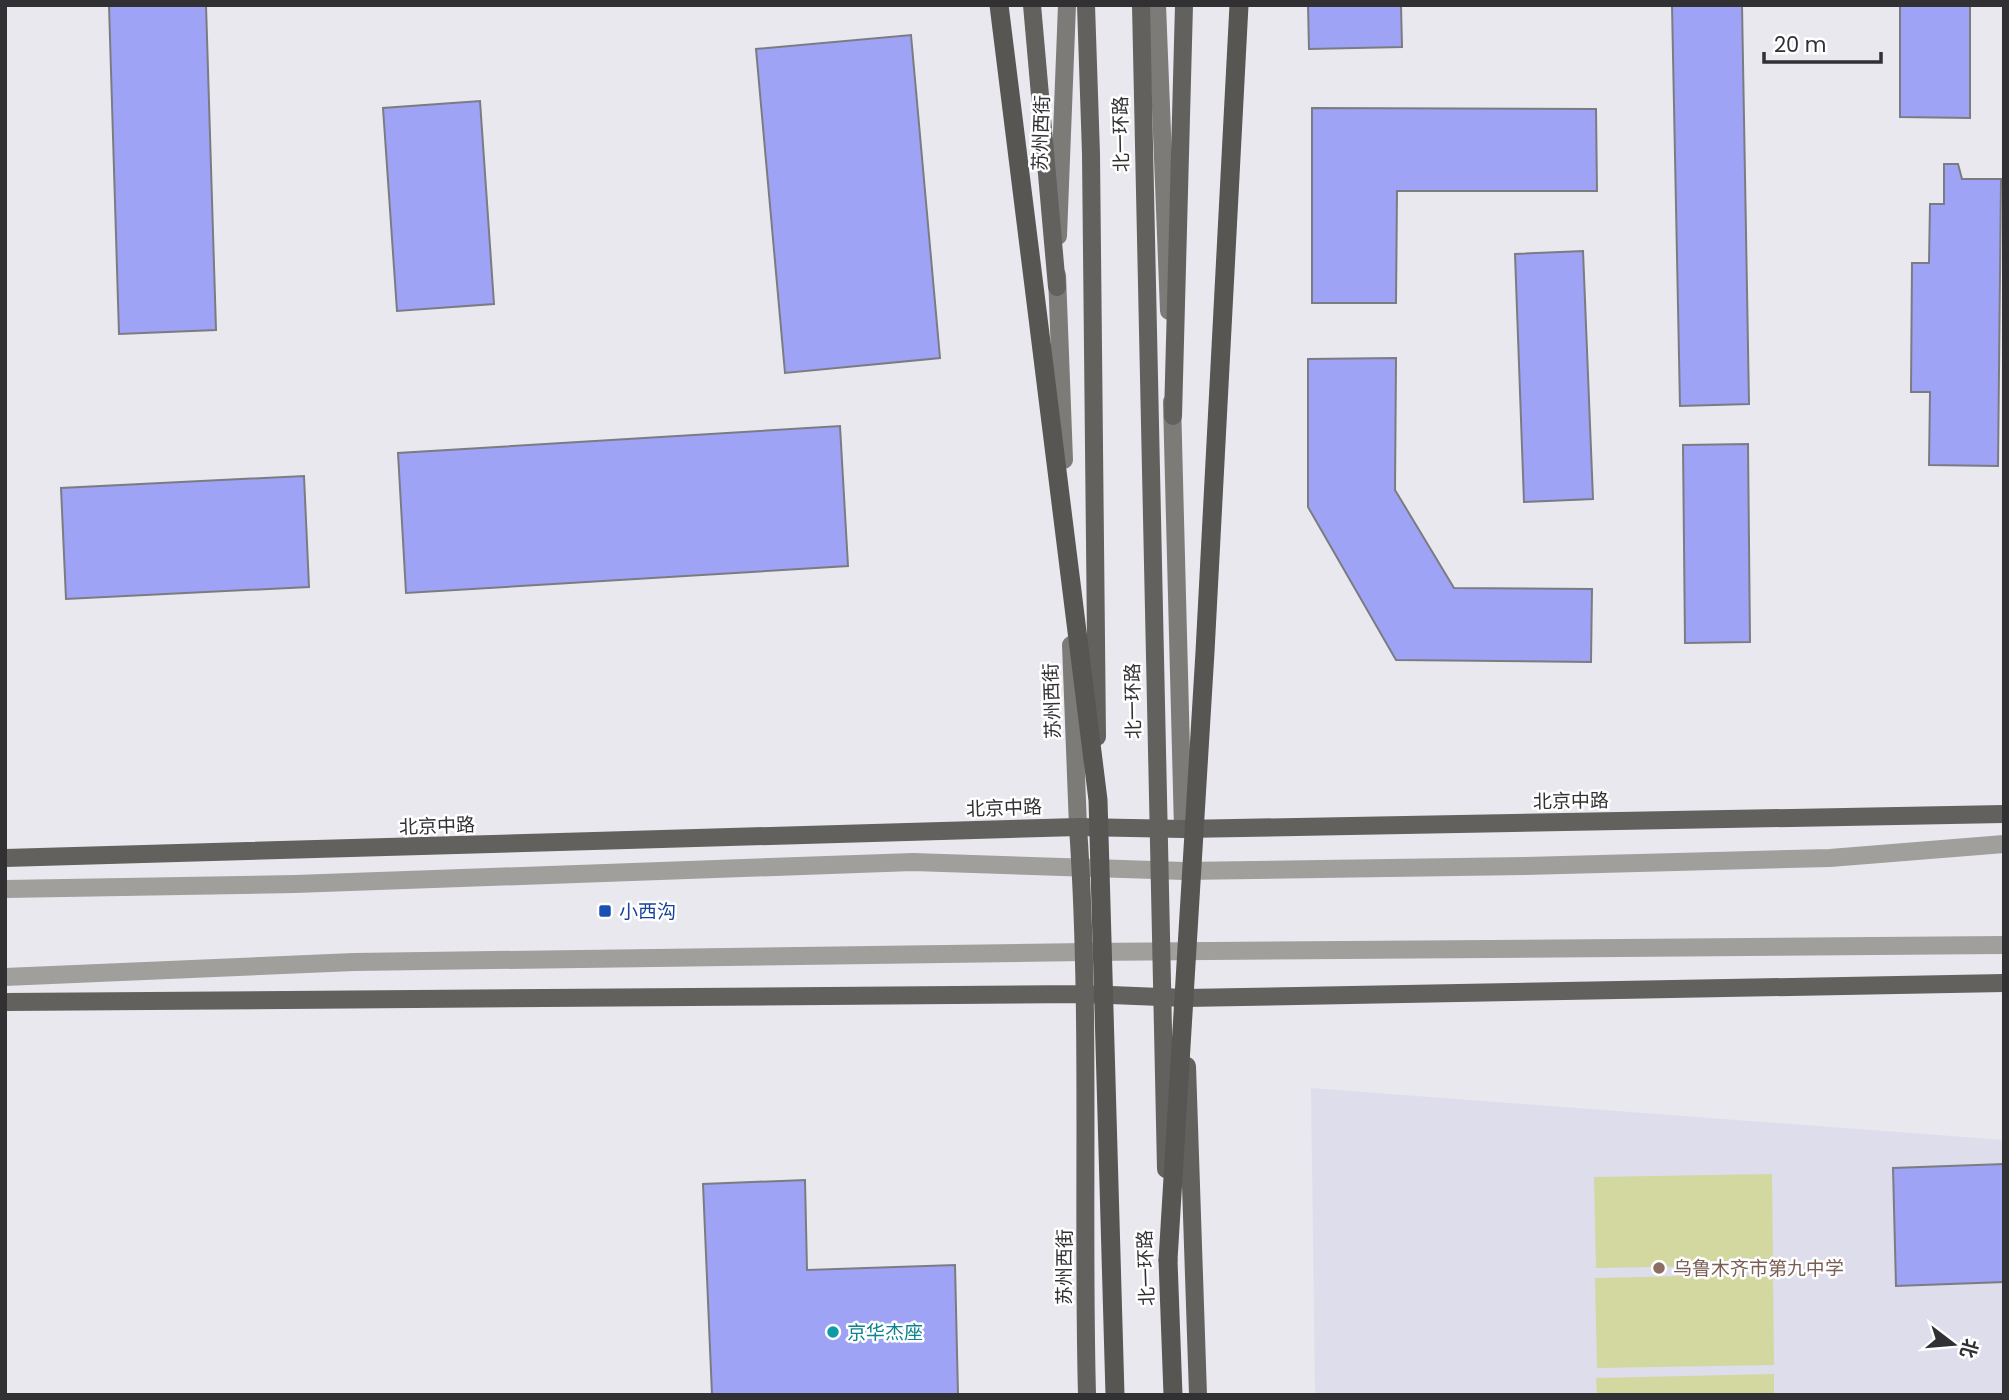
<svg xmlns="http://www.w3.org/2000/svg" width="2009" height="1400" viewBox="0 0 2009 1400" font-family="Poppins,'Noto Sans SC',sans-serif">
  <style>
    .built { fill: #deddeb }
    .green { fill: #d3d8a0 }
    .building { fill: #9fa3f5; stroke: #7b7c81; stroke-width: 2 }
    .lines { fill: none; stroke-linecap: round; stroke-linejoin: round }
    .service { stroke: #a09f9c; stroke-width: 18 }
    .secondary { stroke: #7c7b77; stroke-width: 18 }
    .primary { stroke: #63615d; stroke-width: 18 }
    .trunk { stroke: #585652; stroke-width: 19 }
    .primary-bridge { stroke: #63615d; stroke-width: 18 }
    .trunk-bridge { stroke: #585652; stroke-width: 19 }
    .transit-dot { fill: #1a4fb4; stroke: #fff; stroke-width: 2.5 }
    .education-dot { fill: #8d6e63; stroke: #fff; stroke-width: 2.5 }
    .culture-dot { fill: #0f9aa8; stroke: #fff; stroke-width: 2.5 }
    .labels { text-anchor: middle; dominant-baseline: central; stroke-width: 5; stroke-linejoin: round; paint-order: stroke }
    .street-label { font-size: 19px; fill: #313134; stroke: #fff }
    .transit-label { font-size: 19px; fill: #164399; stroke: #fff; text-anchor: start }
    .education-label { font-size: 19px; fill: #785e54; stroke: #fff; text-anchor: start }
    .culture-label { font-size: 19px; fill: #0d838f; stroke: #fff; text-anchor: start }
  </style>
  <rect width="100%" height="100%" fill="#e9e8ef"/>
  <path class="built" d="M 1311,1088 L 2004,1140 L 2004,1395 L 1315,1395 Z"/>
  <path class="green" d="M 1772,1174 L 1773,1265 L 1596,1268 L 1594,1177 Z
    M 1773,1274 L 1774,1365 L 1597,1368 L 1595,1278 Z
    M 1774,1374 L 1774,1395 L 1597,1395 L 1596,1378 Z"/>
  <path class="building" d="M 109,5 L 206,5 L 216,330 L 119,334 Z
    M 1308,5 L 1401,5 L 1402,47 L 1309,49 Z
    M 1672,5 L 1742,5 L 1749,404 L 1680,406 Z
    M 1900,5 L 1970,5 L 1970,118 L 1900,117 Z
    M 911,35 L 940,358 L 785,373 L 756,49 Z
    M 480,101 L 494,304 L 397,311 L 383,108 Z
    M 1312,108 L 1596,109 L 1597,191 L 1397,191 L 1396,303 L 1312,303 Z
    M 1944,164 L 1958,164 L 1962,179 L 2001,179 L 1998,466 L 1929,465 L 1930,392 L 1911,392 L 1912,263 L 1929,263 L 1930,204 L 1944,204 Z
    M 1583,251 L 1593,499 L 1524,502 L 1515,254 Z
    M 1396,358 L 1395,490 L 1454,588 L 1592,589 L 1591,662 L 1396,660 L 1308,507 L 1308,359 Z
    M 840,426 L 848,566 L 406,593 L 398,453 Z
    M 1748,444 L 1750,642 L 1685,643 L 1683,445 Z
    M 304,476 L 309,587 L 66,599 L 61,488 Z
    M 2004,1164 L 2004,1282 L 1896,1286 L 1893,1168 Z
    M 805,1180 L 807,1270 L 955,1265 L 958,1395 L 712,1395 L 703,1184 Z"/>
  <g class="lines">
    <path class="service" d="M 5,889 L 295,884 L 913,862 L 1184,871 L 1525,866 L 1830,858 L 2004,844
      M 5,977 L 354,962 L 1085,952 L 2004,945"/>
    <path class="secondary" d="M 1157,5 L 1169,311
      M 1058,236 L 1067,5
      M 1057,275 L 1064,460
      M 1172,402 L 1183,829
      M 1071,645 L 1078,827"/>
    <path class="primary" d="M 1032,5 L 1057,287
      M 1086,5 L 1091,154 L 1097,737
      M 1173,416 L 1184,5
      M 1078,827 C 1091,1016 1082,1205 1087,1395
      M 5,858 L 1078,827 L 1183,829 L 2004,814
      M 5,1002 L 1086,994 L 1185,998 L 2004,983
      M 1187,1066 L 1198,1395"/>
    <path class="trunk" d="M 1168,1260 L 1173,1395"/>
    <path class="primary-bridge" d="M 1141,5 L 1166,1169"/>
    <path class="trunk-bridge" d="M 999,5 L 1098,800 L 1115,1395
      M 1168,1260 L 1205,652 L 1239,5"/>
  </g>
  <rect class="transit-dot" x="598" y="904" width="14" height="14" rx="3.5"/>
  <circle class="education-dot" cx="1659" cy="1268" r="7"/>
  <circle class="culture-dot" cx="833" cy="1332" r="7"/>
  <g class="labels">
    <g class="street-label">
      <text transform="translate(1041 133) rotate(-88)">苏州西街</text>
      <text transform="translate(1121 134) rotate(-91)">北一环路</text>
      <text transform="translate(1052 701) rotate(-92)">苏州西街</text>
      <text transform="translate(1133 701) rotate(-91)">北一环路</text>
      <text transform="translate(1571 801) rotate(-1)">北京中路</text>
      <text transform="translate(1004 808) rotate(-2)">北京中路</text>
      <text transform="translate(437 826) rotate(-2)">北京中路</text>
      <text transform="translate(1064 1267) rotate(-90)">苏州西街</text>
      <text transform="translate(1146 1268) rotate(-92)">北一环路</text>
    </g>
    <g class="transit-label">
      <text x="619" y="911">小西沟</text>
    </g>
    <g class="education-label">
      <text x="1673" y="1268">乌鲁木齐市第九中学</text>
    </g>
    <g class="culture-label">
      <text x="847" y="1332">京华杰座</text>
    </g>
  </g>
  <rect width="2009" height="1400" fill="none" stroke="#313134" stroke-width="14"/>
  <g transform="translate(1953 1344) rotate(106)" stroke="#ffffff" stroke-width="5" paint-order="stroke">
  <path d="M0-5L12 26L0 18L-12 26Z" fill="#313134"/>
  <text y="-10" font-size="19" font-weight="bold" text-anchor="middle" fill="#313134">北</text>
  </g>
  <path d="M1764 52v10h117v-10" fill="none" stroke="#313134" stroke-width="3.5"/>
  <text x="1774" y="52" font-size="21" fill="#313134" stroke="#ffffff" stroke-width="5" paint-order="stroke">20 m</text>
</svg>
